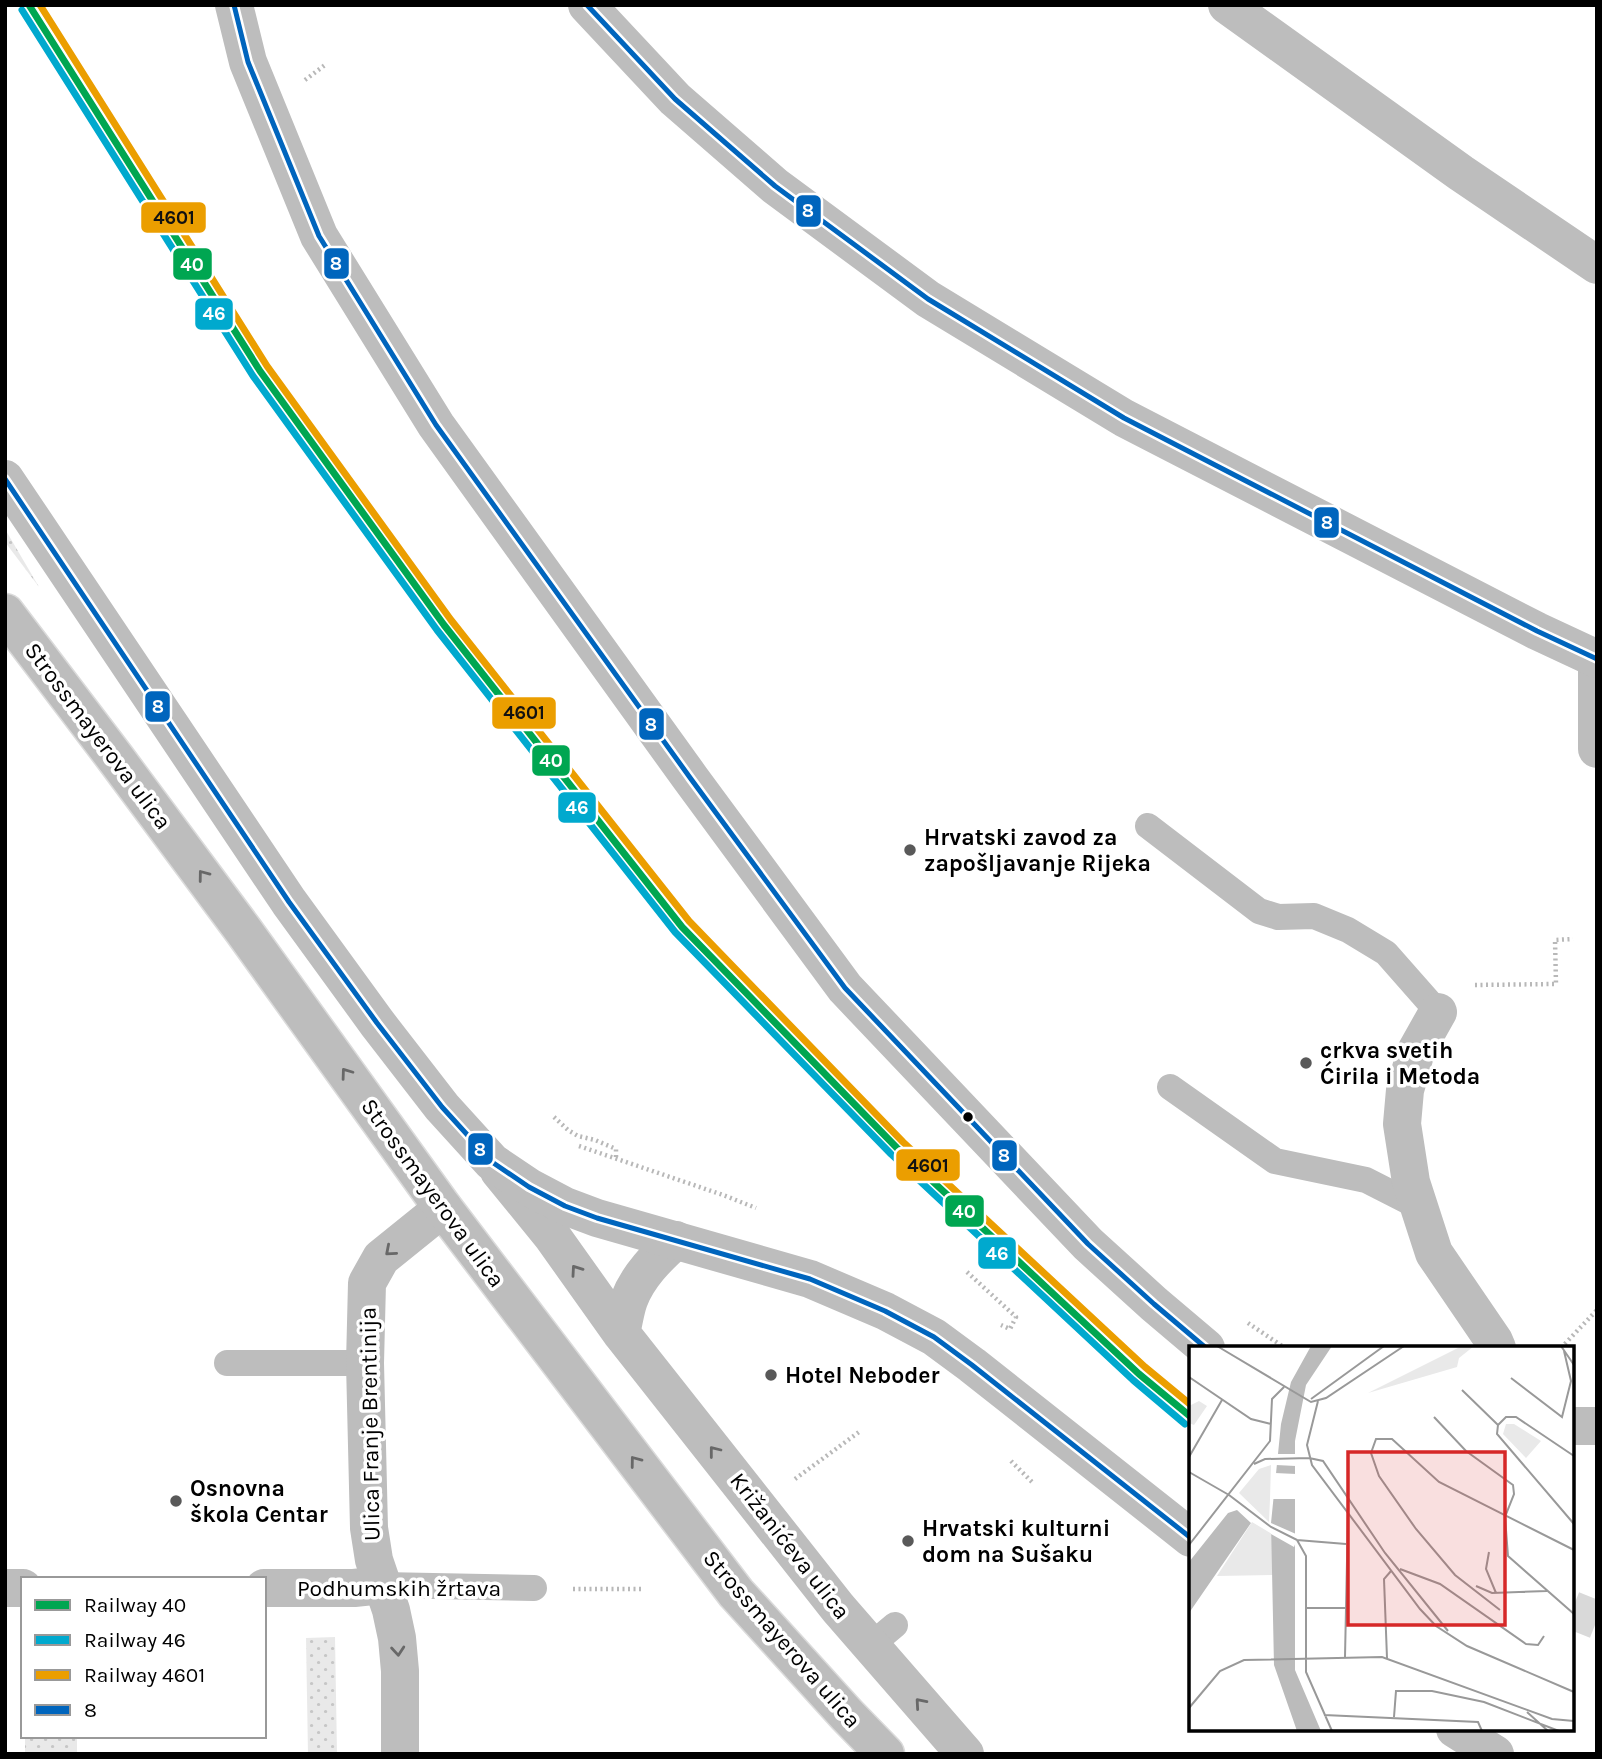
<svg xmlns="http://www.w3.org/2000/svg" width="1602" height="1759" viewBox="0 0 1602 1759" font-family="Karla,sans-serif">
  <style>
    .grass { fill: url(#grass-dots) }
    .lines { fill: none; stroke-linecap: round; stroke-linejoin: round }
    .tertiary-tunnel { stroke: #d9d9d9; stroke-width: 38; stroke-dasharray: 38 19; stroke-linecap: butt }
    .primary-casing { stroke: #dbdbdb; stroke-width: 41 }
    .path { stroke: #b8b8b8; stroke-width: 4.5; stroke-dasharray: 2 3.5; stroke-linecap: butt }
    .service { stroke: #bdbdbd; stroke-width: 26 }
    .pedestrian { stroke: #bdbdbd; stroke-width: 38 }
    .minor { stroke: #bdbdbd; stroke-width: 38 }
    .tertiary { stroke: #bdbdbd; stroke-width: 38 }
    .primary { stroke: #bdbdbd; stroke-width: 38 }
    .bus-1-casing { stroke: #fff; stroke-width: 10 }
    .bus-1 { stroke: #0065bd; stroke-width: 5 }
    .rail-1-casing { stroke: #fff; stroke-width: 12 }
    .rail-2-casing { stroke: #fff; stroke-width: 12 }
    .rail-3-casing { stroke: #fff; stroke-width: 12 }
    .rail-1 { stroke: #00a651; stroke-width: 7 }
    .rail-2 { stroke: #00a9ce; stroke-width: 7 }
    .rail-3 { stroke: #eb9e00; stroke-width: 7 }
    .oneway { stroke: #686868 }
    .poi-dot { fill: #595959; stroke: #fff; stroke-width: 2.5 }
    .bus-dot { fill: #000; stroke: #fff; stroke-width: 2.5 }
    .labels { text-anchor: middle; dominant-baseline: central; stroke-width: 7; stroke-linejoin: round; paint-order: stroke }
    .street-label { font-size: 23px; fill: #000; stroke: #fff }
    .poi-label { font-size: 23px; font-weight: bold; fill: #000; stroke: #fff; text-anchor: start }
    .inset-road { fill: none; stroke: #999; stroke-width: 2 }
    .view { fill: #d62828; fill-opacity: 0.15; stroke: #d62828; stroke-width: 3.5 }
    .inset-edge { fill: none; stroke: #000; stroke-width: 3.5 }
    .line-badge { stroke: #fff; stroke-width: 2.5 }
    .badge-label { font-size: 19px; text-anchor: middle; font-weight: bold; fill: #fff }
    .pale-badge-label { font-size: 19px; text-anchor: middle; font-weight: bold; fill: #111 }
  </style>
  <defs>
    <pattern id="grass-dots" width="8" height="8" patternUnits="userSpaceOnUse" patternTransform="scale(1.75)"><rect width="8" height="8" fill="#e9e9e9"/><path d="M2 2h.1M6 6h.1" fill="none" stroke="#c6c6c6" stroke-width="1.8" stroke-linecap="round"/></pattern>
  </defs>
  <rect width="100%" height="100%" fill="#fff"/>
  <path class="grass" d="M 5,529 L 39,587 L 5,542 Z
    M 335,1637 L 337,1754 L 308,1754 L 306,1638 Z
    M 25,1736 L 77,1736 L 77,1754 L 25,1754 Z"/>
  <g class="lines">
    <path class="tertiary-tunnel" d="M 1572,1610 L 1597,1620"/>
    <defs>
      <path id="primary" d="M 5,613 L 116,759 L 243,930 L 443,1208 L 736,1593 L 847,1715 L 885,1754"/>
    </defs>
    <use href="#primary" class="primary-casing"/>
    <path class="path" d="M 305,80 L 325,65
      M 1475,985 L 1556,984 L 1555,940 L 1573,939
      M 554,1117 L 568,1130 L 578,1136 L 595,1140 L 616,1149 L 616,1159
      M 579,1146 L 723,1195 L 756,1208
      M 967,1272 L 1016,1317 L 1010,1329 L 1001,1325
      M 1248,1323 L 1285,1348
      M 1561,1348 L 1597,1310
      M 1011,1461 L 1033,1483
      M 795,1479 L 859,1432
      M 573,1589 L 641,1589"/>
    <path class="service" d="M 1148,826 L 1259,911 L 1278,917 L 1314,916 L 1348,930 L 1386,953 L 1438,1012
      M 1170,1087 L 1275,1161 L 1366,1180 L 1419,1207
      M 227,1363 L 365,1363
      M 382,1585 L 534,1588
      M 870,1646 L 895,1625"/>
    <path class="pedestrian" d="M 5,1588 L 23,1588
      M 264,1588 L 354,1588 L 382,1585"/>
    <path class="minor" d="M 1227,5 L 1461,173 L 1597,265
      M 1597,663 L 1597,749
      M 1438,1012 L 1416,1051 L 1405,1090 L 1402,1124 L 1411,1182 L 1434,1253 L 1494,1341 L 1497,1348
      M 499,1171 L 552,1236 L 621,1333 L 838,1608 L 965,1754
      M 621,1333 C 624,1322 625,1311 629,1300 C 638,1276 657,1257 676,1240
      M 1572,1426 L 1597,1426
      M 400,1754 L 400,1671 L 397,1638 L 391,1610 L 374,1560 L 369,1528 L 365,1363 L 367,1283 L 381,1258 L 443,1208"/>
    <path class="tertiary" d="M 234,5 L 248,62 L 319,236 L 436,425 L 691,779 L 845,988 L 1088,1244 L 1154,1304 L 1206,1348
      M 587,5 L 675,99 L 775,186 L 928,299 L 1124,418 L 1537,631 L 1597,659
      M 5,479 L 289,902 L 377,1023 L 442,1107 L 492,1162 L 529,1187 L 565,1206 L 597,1218 L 810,1279 L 885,1311 L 934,1337 L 972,1365 L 1191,1538
      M 1455,1729 L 1495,1754"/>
    <use href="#primary" class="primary"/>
    <defs>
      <path id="bus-1" d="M 234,5 L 248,62 L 319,236 L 436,425 L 691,779 L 845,988 L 1088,1244 L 1154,1304 L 1206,1348
        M 587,5 L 675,99 L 775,186 L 928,299 L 1124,418 L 1537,631 L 1597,659
        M 5,479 L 289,902 L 377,1023 L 442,1107 L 492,1162 L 529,1187 L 565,1206 L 597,1218 L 810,1279 L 885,1311 L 934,1337 L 972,1365 L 1191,1538"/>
    </defs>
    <use href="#bus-1" class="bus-1-casing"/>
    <use href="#bus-1" class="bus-1"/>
    <defs>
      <path id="rail-1" d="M 29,5 L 260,371 L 444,625 L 682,927 L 897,1148 L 1139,1374 L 1191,1417"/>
      <path id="rail-2" d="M 22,10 L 253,376 L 437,630 L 675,932 L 891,1154 L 1133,1380 L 1185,1424"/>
      <path id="rail-3" d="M 40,5 L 267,366 L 451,620 L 689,921 L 903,1142 L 1145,1367 L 1191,1405"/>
    </defs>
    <use href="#rail-1" class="rail-1-casing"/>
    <use href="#rail-2" class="rail-2-casing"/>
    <use href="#rail-3" class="rail-3-casing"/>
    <use href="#rail-1" class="rail-1"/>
    <use href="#rail-2" class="rail-2"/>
    <use href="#rail-3" class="rail-3"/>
  </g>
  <defs><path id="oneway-chevron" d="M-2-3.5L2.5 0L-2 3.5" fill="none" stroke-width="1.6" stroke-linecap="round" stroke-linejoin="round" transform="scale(1.75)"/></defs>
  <g class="oneway">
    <use href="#oneway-chevron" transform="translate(203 875) rotate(-127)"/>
    <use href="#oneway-chevron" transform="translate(346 1073) rotate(-126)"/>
    <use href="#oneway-chevron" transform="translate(390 1251) rotate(139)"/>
    <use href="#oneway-chevron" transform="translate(576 1270) rotate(-125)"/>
    <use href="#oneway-chevron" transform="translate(714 1451) rotate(-128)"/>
    <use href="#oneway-chevron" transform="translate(635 1461) rotate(-127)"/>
    <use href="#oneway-chevron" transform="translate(398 1651) rotate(85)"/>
    <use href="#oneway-chevron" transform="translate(920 1703) rotate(-131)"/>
  </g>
  <g class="poi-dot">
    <circle cx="910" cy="850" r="7"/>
    <circle cx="1306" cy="1063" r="7"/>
    <circle cx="771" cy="1375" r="7"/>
    <circle cx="176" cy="1501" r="7"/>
    <circle cx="908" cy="1541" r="7"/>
  </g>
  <circle class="bus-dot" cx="968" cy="1117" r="6"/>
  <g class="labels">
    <g class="street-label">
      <text transform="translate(98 736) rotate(53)">Strossmayerova ulica</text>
      <text transform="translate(433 1193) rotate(54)">Strossmayerova ulica</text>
      <text transform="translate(370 1424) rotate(-91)">Ulica Franje Brentinija</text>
      <text transform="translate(790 1546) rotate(52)">Križanićeva ulica</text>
      <text x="399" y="1588">Podhumskih žrtava</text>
      <text transform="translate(782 1639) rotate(49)">Strossmayerova ulica</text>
    </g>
    <g class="poi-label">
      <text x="924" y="837">Hrvatski zavod za<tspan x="924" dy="26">zapošljavanje Rijeka</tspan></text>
      <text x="1320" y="1050">crkva svetih<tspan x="1320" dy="26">Ćirila i Metoda</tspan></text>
      <text x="785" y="1375">Hotel Neboder</text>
      <text x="190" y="1488">Osnovna<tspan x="190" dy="26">škola Centar</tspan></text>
      <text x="922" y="1528">Hrvatski kulturni<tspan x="922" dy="26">dom na Sušaku</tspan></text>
    </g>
  </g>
  <g transform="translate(1189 1346)">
    <rect width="385" height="385" fill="#fff"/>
    <path d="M 10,55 L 18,60 L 5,79 L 0,77 L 0,60 ZM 317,78 L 325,78 L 352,95 L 337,112 L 314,88 ZM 82,119 L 81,153 L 80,176 L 50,147 L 70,123 ZM 63,176 L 83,188 L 84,229 L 28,230 Z" fill="#e9e9e9"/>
    <path d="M 273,0 L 285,0 L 270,12 L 268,21 L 179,47 Z" fill="#e9e9e9"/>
    <path d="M 122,0 L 143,0 L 117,39 L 106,95 L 106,324 L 132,385 L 108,385 L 85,319 L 82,177 L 92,78 L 102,36 ZM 48,164 L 62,177 L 0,267 L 0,216 L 39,167 Z" fill="#bbb"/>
    <path d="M 86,108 L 106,108 L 107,120 L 87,119 L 86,127 L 107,128 L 109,122 L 110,188 L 105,201 L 82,188 L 82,177 L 107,188 L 107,153 L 83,153 Z" fill="#fff"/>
    <path class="inset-road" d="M 28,0 L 122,56 L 137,52 L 215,0M 372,0 L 385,19M 0,31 L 62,73 L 82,78M 322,32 L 373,71 L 382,35 L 375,5M 273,44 L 309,79M 122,53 L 195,0M 129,55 L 118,99 L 123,119 L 231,263 L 247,280 L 278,300 L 385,346M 245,71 L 277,105 L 324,139 L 325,148 L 316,171 L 319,210 L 385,268M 385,110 L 327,71 L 317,71 L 309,79 L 308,88 L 385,178M 0,111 L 33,54M 120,112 L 134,115 L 196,207 L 259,285M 65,118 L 76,113 L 120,112M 0,126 L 40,149M 40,149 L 82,181 L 108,194 L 157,198M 108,194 L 117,210 L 117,326 L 143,385M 0,199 L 81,95 L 83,53 L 95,41M 300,206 L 297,223 L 307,247M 211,223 L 251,238 L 337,298 L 349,299 L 355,290M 287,240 L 303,247 L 358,245M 116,262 L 157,262M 311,264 L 266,229 L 227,183 L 190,130 L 182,107 L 187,93 L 203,93 L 250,136 L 385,204M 156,311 L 159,167M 198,312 L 195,233 L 202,225M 0,362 L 31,325 L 55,314 L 193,311 L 363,373 L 385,375M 338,366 L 359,385M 135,369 L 289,376 L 293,385M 205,371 L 207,345 L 243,345 L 295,356 L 370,385"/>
    <path class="view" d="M 159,106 L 316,106 L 316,279 L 159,279 Z"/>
    <rect width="385" height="385" class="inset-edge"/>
  </g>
  <g class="line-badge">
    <rect x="795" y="194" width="27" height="34" rx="7" fill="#0065bd"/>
    <rect x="140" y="201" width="67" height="33" rx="7" fill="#eb9e00"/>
    <rect x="323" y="247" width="27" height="33" rx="7" fill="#0065bd"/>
    <rect x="172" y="247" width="41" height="34" rx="7" fill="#00a651"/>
    <rect x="194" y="297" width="40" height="34" rx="7" fill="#00a9ce"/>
    <rect x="1313" y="506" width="27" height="33" rx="7" fill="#0065bd"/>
    <rect x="144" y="690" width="27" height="33" rx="7" fill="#0065bd"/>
    <rect x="491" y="696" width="66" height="34" rx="7" fill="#eb9e00"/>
    <rect x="638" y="707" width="27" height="34" rx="7" fill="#0065bd"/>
    <rect x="531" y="744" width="40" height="33" rx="7" fill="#00a651"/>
    <rect x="557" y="791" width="40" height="33" rx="7" fill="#00a9ce"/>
    <rect x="467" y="1132" width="27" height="34" rx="7" fill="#0065bd"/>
    <rect x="991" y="1139" width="27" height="33" rx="7" fill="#0065bd"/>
    <rect x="895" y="1148" width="66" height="34" rx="7" fill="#eb9e00"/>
    <rect x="944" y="1194" width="41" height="34" rx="7" fill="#00a651"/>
    <rect x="977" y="1236" width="40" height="34" rx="7" fill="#00a9ce"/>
  </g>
  <g class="badge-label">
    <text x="808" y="217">8</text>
    <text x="336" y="270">8</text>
    <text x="192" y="271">40</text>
    <text x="214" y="320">46</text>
    <text x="1327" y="529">8</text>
    <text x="158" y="713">8</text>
    <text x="651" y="731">8</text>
    <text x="551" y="767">40</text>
    <text x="577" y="814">46</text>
    <text x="480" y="1156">8</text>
    <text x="1004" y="1162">8</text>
    <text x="964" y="1218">40</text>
    <text x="997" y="1260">46</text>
  </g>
  <g class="pale-badge-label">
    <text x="174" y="224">4601</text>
    <text x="524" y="719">4601</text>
    <text x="928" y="1172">4601</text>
  </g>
  <rect width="1602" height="1759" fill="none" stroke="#000000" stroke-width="14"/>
  <rect x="21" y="1577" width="245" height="161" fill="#ffffff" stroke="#999999" stroke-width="2"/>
  <rect x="35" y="1600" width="35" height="10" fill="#00a651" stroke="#999999" stroke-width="2"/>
  <text x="84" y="1612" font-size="21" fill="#000000">Railway 40</text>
  <rect x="35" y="1635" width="35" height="10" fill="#00a9ce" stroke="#999999" stroke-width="2"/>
  <text x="84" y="1647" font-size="21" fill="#000000">Railway 46</text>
  <rect x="35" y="1670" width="35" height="10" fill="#eb9e00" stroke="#999999" stroke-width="2"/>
  <text x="84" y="1682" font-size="21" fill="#000000">Railway 4601</text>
  <rect x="35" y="1705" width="35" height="10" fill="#0065bd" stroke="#999999" stroke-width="2"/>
  <text x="84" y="1717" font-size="21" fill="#000000">8</text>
</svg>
